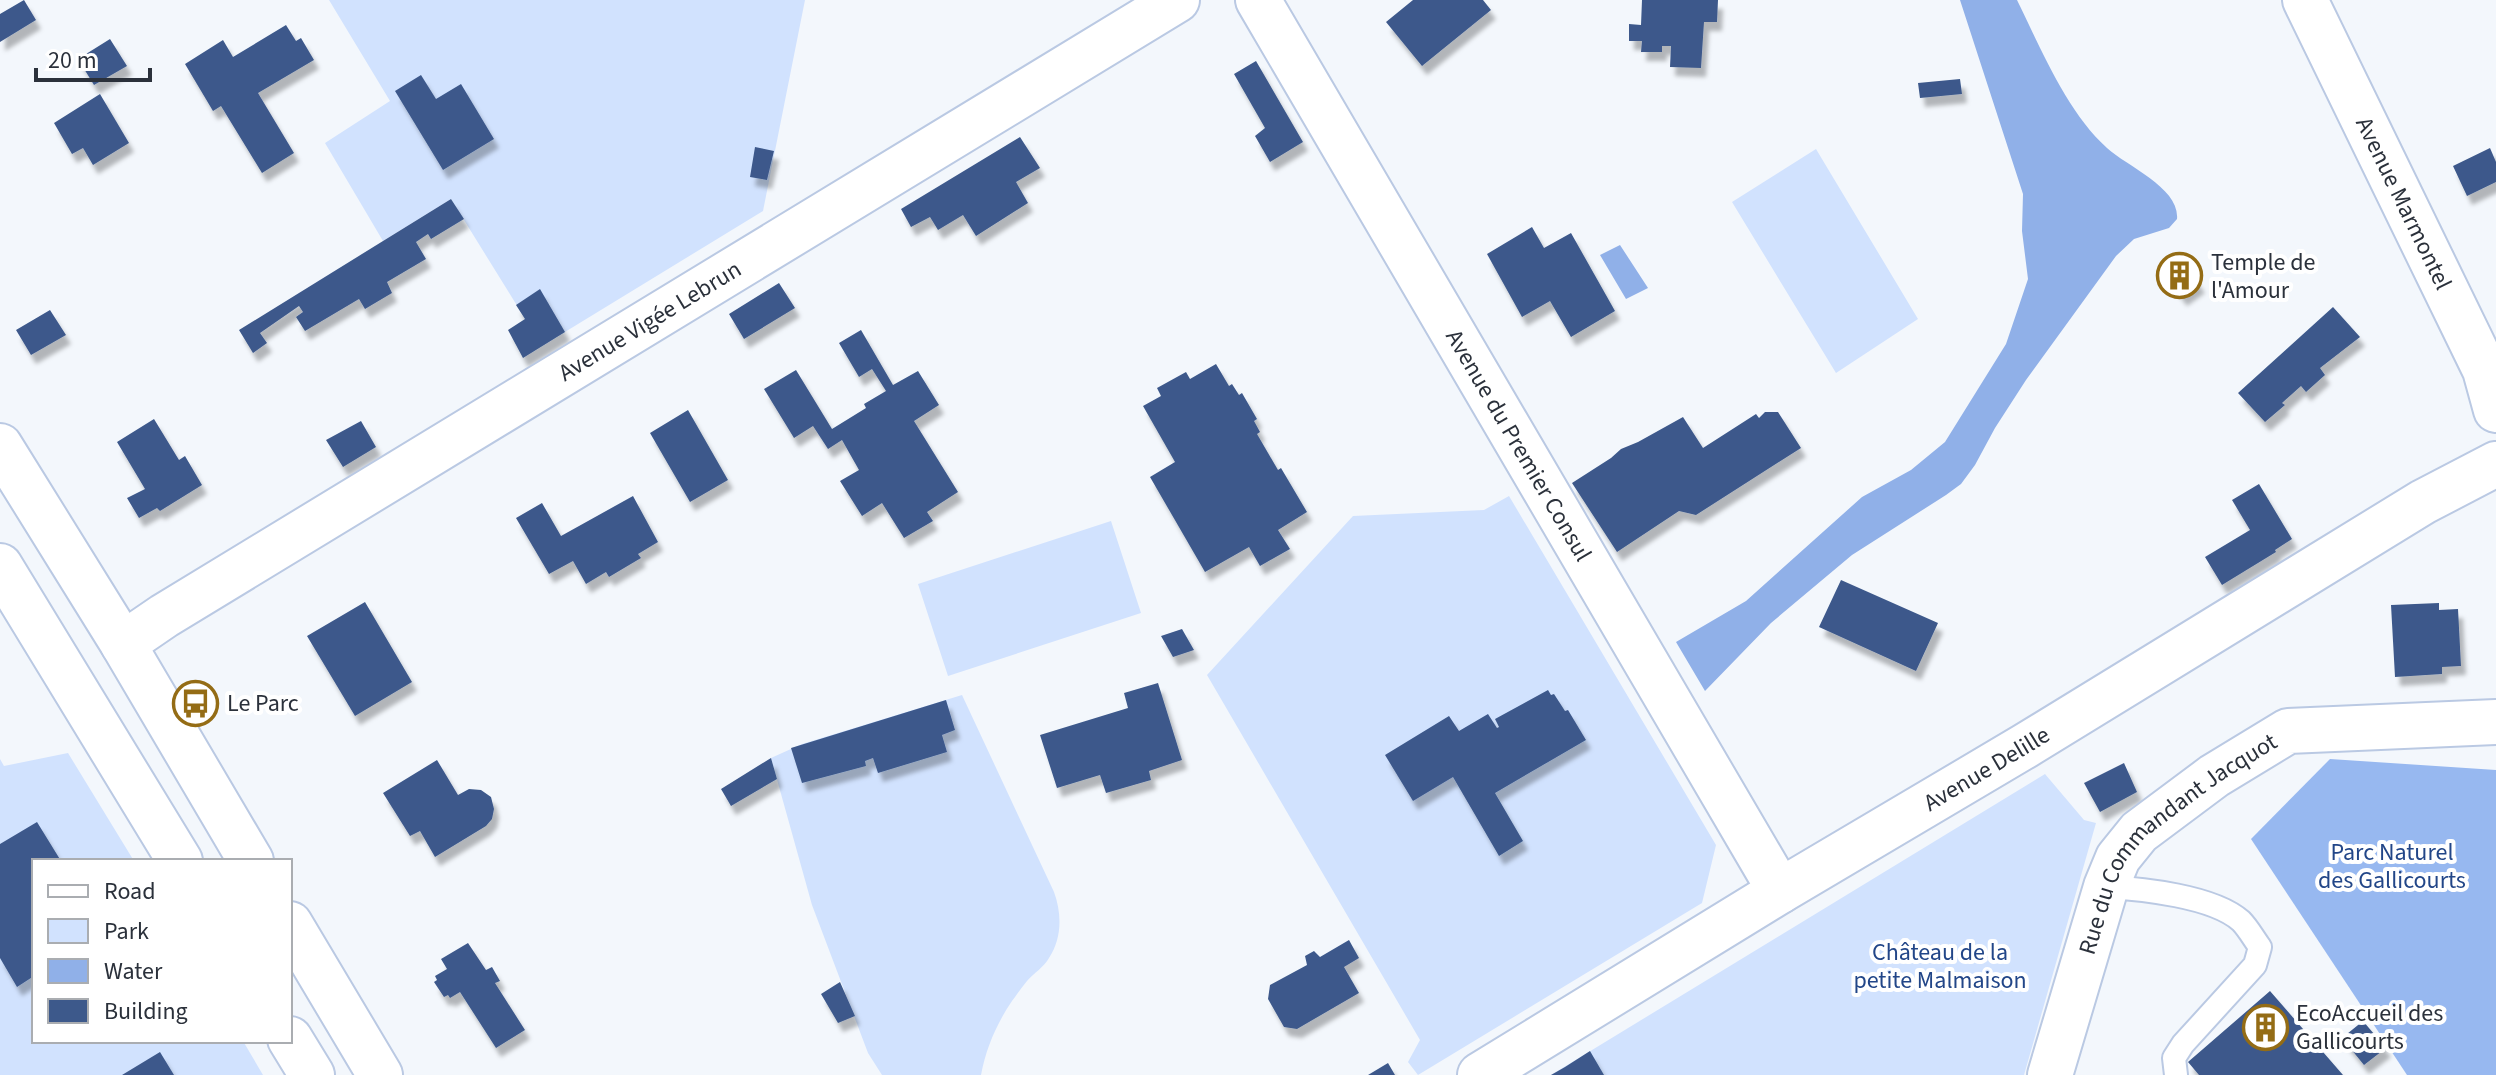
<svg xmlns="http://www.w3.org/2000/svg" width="2496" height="1075" viewBox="0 0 2496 1075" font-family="'Source Sans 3',sans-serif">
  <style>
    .green { fill: #d1e2fe }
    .forest { fill: #97b8f0 }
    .water { fill: #90b0e8 }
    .building { fill: #3d598b; filter: url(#shadow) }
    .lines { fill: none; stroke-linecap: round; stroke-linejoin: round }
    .lane-casing { stroke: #bac9e3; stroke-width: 26 }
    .street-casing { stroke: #bac9e3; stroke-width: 48 }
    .primary-casing { stroke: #bac9e3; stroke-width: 48 }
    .lane { stroke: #fff; stroke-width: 22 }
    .street { stroke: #fff; stroke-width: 44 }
    .primary { stroke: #fff; stroke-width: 44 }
    .labels { text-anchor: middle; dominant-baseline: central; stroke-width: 8; stroke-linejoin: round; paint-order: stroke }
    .street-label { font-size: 24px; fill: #2b313b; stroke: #fff }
    .poi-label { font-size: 24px; fill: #2b313b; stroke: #fff; text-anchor: start }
    .park-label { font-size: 24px; fill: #224688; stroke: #fff }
  </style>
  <defs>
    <filter id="shadow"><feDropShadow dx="5" dy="9" stdDeviation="2" flood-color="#0004"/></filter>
  </defs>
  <rect width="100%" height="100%" fill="#f3f7fc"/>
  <path class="green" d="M 329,0 L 805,0 L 763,211 L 542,346 L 451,199 L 383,241 L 325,143 L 390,101 Z
    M 1816,149 L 1918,319 L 1836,373 L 1732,202 Z
    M 1509,496 L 1716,845 L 1702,903 L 1418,1075 L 1408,1062 L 1420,1040 L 1207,675 L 1353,516 L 1484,510 Z
    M 1111,521 L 1141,613 L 948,676 L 918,584 Z
    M 962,695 L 1054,892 C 1062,914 1062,938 1049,958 C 1044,967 1034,973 1027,981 C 1022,987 1017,994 1012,1001 C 997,1023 986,1048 981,1075 L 882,1075 L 868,1053 L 812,905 L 771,758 L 802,744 Z
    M 68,753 L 134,861 L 34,861 L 34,1041 L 243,1041 L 263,1075 L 0,1075 L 0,759 L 4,766 Z
    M 2045,774 L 2084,820 L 2096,823 L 2024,1075 L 1551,1075 Z"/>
  <path class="forest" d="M 2330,759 L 2496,770 L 2496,1075 L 2407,1075 L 2251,839 Z"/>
  <path class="water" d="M 1960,0 L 2017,0 C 2041,49 2067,112 2107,148 C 2128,167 2180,188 2177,219 L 2169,228 L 2134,239 L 2116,256 L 2026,380 L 1995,428 L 1975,465 L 1961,484 L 1946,495 L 1852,555 L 1771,623 L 1705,691 L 1676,642 L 1746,601 L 1862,497 L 1911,470 L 1945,442 L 2006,344 L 2028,279 L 2022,231 L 2023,194 Z
    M 1620,245 L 1648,288 L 1626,299 L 1600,255 Z"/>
  <path class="building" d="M 24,0 L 36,20 L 0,42 L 0,14 Z
    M 1413,0 L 1483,0 L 1491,10 L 1422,66 L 1386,22 Z
    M 1642,0 L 1718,0 L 1717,22 L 1704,22 L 1701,68 L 1670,67 L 1671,46 L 1662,46 L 1662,52 L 1641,52 L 1642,41 L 1629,41 L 1629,24 L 1641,25 Z
    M 286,25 L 296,41 L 301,38 L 314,60 L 258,93 L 294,153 L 262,173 L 221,106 L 213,111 L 185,64 L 223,40 L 233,57 Z
    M 110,39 L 127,66 L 94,85 L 78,59 Z
    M 1256,61 L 1303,142 L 1270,162 L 1255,136 L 1265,128 L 1234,74 Z
    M 421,75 L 436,99 L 461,84 L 494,139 L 443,170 L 395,91 Z
    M 1960,79 L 1962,94 L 1920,98 L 1918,83 Z
    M 100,94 L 129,143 L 93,165 L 83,148 L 72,154 L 54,123 Z
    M 1020,137 L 1040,168 L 1016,182 L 1028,203 L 976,236 L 963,215 L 938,230 L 930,217 L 911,227 L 901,209 Z
    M 755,147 L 774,151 L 767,180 L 750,177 Z
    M 2490,148 L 2496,162 L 2496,182 L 2467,196 L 2453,166 Z
    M 451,199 L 464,219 L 431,239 L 428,234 L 416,242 L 426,259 L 387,282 L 392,293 L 365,309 L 359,299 L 305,331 L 296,317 L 303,312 L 299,306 L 260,333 L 267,343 L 253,353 L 239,330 Z
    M 1532,227 L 1544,248 L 1571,233 L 1615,311 L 1571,337 L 1550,301 L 1522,317 L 1487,254 Z
    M 2177,254 L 2200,284 L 2182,297 L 2160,268 Z
    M 779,283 L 795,308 L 744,339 L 729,314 Z
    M 540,289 L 565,332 L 523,358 L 508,330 L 525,319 L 516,305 Z
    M 2333,307 L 2360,337 L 2320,368 L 2325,375 L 2306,392 L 2301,386 L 2282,403 L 2285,405 L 2265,422 L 2238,393 Z
    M 50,310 L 66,335 L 31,355 L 16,330 Z
    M 861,330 L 893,385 L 918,371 L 939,405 L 914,421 L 958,492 L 927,512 L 933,521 L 904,538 L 882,503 L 862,516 L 840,481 L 859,470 L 842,440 L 828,449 L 813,426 L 794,438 L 764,389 L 796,370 L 832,429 L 866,408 L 864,404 L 886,391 L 872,369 L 859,377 L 839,343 Z
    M 1216,364 L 1229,386 L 1232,384 L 1239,395 L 1242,393 L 1257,419 L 1254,421 L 1260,432 L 1257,434 L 1278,470 L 1281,468 L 1307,512 L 1278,530 L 1290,549 L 1260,566 L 1249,547 L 1205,572 L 1150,477 L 1175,462 L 1143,406 L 1161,396 L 1157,388 L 1186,372 L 1190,379 Z
    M 688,410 L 728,480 L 690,502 L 650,433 Z
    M 1765,412 L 1778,412 L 1801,448 L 1696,515 L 1679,511 L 1617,552 L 1572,483 L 1611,458 L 1621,449 L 1638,442 L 1683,417 L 1703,448 L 1756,414 L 1759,418 Z
    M 154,419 L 179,460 L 185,456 L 202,485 L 160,511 L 157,508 L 139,518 L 127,498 L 145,489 L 117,442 Z
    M 361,421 L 376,447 L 343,467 L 326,440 Z
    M 2259,484 L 2292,539 L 2275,550 L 2276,552 L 2222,585 L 2205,557 L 2250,530 L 2232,500 Z
    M 633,496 L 658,542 L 638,554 L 641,558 L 609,577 L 606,572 L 586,584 L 573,561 L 549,574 L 516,518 L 542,503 L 561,536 Z
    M 1841,580 L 1938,623 L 1916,671 L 1819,627 Z
    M 365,602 L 412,682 L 355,716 L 307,636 Z
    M 2439,603 L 2439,610 L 2458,609 L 2461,666 L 2442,667 L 2442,674 L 2395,677 L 2391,605 Z
    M 1182,629 L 1194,650 L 1173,657 L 1161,636 Z
    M 1158,683 L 1182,760 L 1149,771 L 1151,780 L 1106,793 L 1100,775 L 1057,788 L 1040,735 L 1128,708 L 1124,693 Z
    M 1548,690 L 1551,695 L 1554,694 L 1565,711 L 1568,710 L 1586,740 L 1495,793 L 1523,841 L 1499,856 L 1453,777 L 1413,801 L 1385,755 L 1449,716 L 1459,731 L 1488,714 L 1497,728 L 1499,727 L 1495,719 Z
    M 946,700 L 955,730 L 942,735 L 947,752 L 878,773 L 873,758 L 865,761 L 866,766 L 802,783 L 791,748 Z
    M 771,758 L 777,779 L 731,806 L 721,789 Z
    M 437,760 L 458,795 L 469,789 L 481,790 L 491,797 L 494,809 L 492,819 L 486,826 L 435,857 L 420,831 L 410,836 L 383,793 Z
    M 2124,763 L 2137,792 L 2100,812 L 2084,783 Z
    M 37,822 L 61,861 L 34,861 L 34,976 L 17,987 L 0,958 L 0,844 Z
    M 1349,940 L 1359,958 L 1344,967 L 1359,993 L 1297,1029 L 1284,1027 L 1268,999 L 1270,985 L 1307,965 L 1305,956 L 1314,951 L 1320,957 Z
    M 468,943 L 486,970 L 492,967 L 500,981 L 495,983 L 525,1030 L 496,1048 L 460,992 L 450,998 L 448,995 L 444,997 L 434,982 L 437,980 L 435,976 L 447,969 L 441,959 Z
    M 840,982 L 855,1016 L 838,1023 L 821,994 Z
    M 2270,991 L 2343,1075 L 2199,1075 L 2188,1062 Z
    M 2363,1021 L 2386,1048 L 2364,1065 L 2342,1038 Z
    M 1590,1051 L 1604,1075 L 1551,1075 L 1565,1067 Z
    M 160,1052 L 174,1075 L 122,1075 Z
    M 1388,1063 L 1395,1075 L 1368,1075 Z"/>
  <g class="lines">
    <defs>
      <path id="lane" d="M 2106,887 C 2142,889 2213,896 2241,921 C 2248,928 2254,939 2260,947 L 2255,965 L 2183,1044 L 2174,1058 L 2176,1075"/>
      <g id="street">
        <path id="s1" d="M 1258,0 L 1780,891"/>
        <path id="s2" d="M 2305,0 L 2485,370 L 2496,410"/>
        <path id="s3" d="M 123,644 L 164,616 L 1177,0"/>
        <path id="s4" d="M 1480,1075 L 1780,891 L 2025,746 L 2423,502 L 2496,464"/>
        <path id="s5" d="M 2050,1075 L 2106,887 L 2118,858 L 2139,832 L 2214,776 L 2288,731 L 2496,722"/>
      </g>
      <path id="primary" d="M 0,446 L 123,644 L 251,861
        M 0,566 L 180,861
        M 290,924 L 380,1075
        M 290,1039 L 312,1075"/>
    </defs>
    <use href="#lane" class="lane-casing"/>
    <use href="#street" class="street-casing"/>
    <use href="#primary" class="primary-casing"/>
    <use href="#lane" class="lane"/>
    <use href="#street" class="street"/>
    <use href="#primary" class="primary"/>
  </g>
  <defs>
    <symbol id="building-ring" viewBox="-11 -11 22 22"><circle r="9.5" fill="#fff" stroke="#946c15" stroke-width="1.5"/><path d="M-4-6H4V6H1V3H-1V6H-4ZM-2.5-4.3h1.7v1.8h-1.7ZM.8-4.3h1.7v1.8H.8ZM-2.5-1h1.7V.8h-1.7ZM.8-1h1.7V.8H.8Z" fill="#946c15"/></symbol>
    <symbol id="bus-ring" viewBox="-11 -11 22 22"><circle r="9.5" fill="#fff" stroke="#946c15" stroke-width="1.5"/><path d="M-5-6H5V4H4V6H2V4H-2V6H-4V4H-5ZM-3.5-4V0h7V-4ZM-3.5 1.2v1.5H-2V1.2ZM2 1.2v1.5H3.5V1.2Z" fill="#946c15"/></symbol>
  </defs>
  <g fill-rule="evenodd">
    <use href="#building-ring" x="2154" y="250" width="51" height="51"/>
    <use href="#bus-ring" x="170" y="678" width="51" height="51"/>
    <use href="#building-ring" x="2240" y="1002" width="51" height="51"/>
  </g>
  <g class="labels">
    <g class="street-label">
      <text stroke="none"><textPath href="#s2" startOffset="226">Avenue Marmontel</textPath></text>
      <text stroke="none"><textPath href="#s3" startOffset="618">Avenue Vigée Lebrun</textPath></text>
      <text stroke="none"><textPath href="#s1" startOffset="516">Avenue du Premier Consul</textPath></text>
      <text stroke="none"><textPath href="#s4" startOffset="592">Avenue Delille</textPath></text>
      <text stroke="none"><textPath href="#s5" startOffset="276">Rue du Commandant Jacquot</textPath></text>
    </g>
    <g class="poi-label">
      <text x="2211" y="262">Temple de<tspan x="2211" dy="28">l'Amour</tspan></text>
      <text x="227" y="703">Le Parc</text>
      <text x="2296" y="1013">EcoAccueil des<tspan x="2296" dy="28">Gallicourts</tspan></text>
    </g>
    <g class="park-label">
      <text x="2392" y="852">Parc Naturel<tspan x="2392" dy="28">des Gallicourts</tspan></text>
      <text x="1940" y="952">Château de la<tspan x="1940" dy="28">petite Malmaison</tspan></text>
    </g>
  </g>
  <rect x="32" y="859" width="260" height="184" fill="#ffffff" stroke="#aaadb1" stroke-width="2"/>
  <rect x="48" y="885" width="40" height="12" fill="#ffffff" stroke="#aaadb1" stroke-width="2"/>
  <text x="104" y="899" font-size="24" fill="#2b313b">Road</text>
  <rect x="48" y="919" width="40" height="24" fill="#d1e2fe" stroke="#aaadb1" stroke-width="2"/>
  <text x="104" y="939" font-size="24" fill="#2b313b">Park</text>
  <rect x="48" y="959" width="40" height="24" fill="#90b0e8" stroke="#aaadb1" stroke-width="2"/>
  <text x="104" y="979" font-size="24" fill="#2b313b">Water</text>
  <rect x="48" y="999" width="40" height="24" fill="#3d598b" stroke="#aaadb1" stroke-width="2"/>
  <text x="104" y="1019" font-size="24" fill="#2b313b">Building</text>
  <path d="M36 68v12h114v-12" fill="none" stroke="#2b313b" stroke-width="4"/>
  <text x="48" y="68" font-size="24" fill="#2b313b" stroke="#ffffff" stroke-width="6" paint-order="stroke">20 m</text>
</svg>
